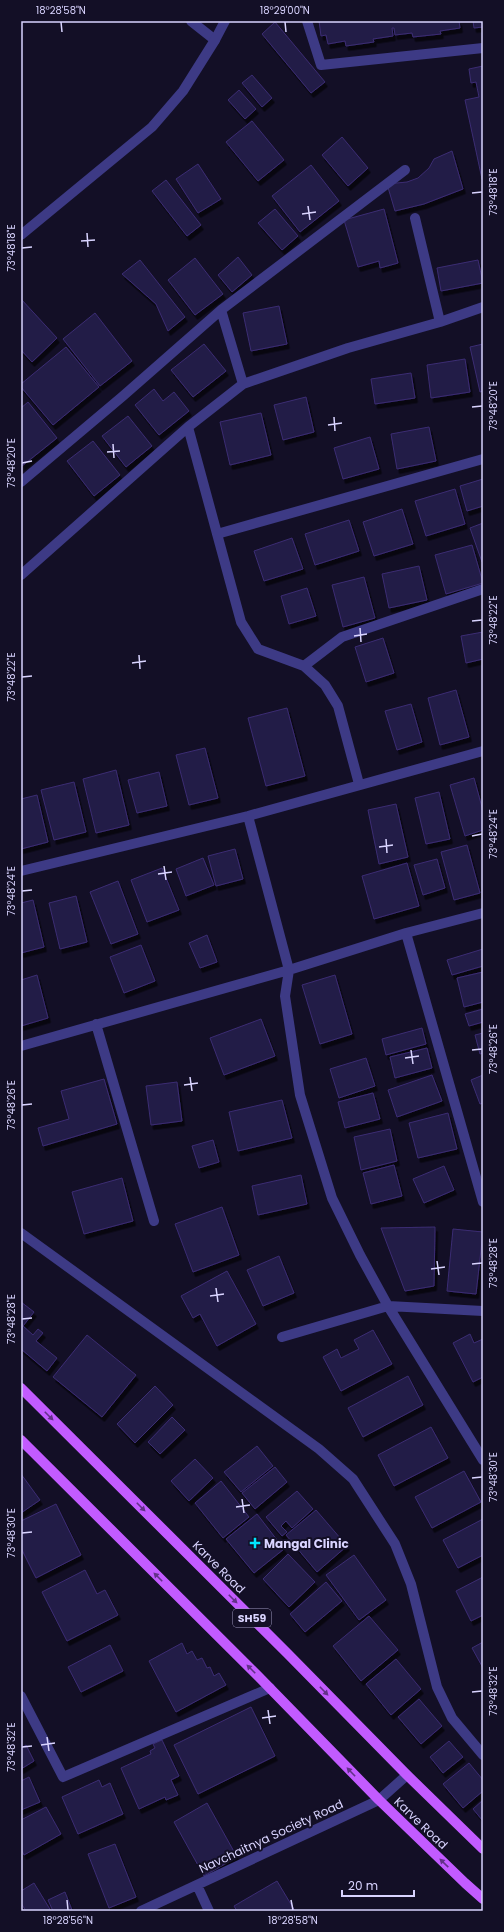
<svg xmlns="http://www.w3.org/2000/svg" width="504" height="1932" viewBox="0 0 504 1932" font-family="Poppins,sans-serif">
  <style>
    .building { fill: #241b47; stroke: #3b2d73; filter: url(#shadow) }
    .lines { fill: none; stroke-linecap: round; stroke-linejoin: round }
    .service { stroke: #3d3a85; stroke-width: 10 }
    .minor { stroke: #3d3a85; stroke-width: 10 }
    .tertiary { stroke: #3d3a85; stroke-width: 10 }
    .primary { stroke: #c25bff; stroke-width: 10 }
    .oneway { fill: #623188 }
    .ticks { fill: none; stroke: #d9d4ff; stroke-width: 1.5 }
    .poi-dot { fill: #00e5ff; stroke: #130f26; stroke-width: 1.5 }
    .labels { text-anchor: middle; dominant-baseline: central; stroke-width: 4; stroke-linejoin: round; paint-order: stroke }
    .shield { fill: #130f26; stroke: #9e99be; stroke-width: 1 }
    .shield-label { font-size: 11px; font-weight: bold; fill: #d9d4ff }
    .poi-label { font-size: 12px; font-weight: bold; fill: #d9d4ff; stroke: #130f26; text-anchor: start }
    .street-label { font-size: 12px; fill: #d9d4ff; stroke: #130f26 }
    .neatline { fill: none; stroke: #d9d4ff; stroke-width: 1.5 }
    .ticks-label { font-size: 10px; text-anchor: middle; fill: #d9d4ff }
  </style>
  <defs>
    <filter id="shadow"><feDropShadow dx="2.5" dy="4.5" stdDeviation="0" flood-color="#0009"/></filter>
  </defs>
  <rect width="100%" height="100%" fill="#130f26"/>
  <path class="building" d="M 319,21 L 459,21 L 460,28 L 440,31 L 441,34 L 413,37 L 412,33 L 395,35 L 394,28 L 392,28 L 393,36 L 373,39 L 374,42 L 346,46 L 345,41 L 328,44 L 326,35 L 321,36 Z
    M 473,21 L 483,21 L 483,27 L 474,28 Z
    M 275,22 L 325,82 L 311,93 L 262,34 Z
    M 483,66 L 483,178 L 482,179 L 465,100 L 479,97 L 476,82 L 471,83 L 469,69 Z
    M 252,75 L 272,98 L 262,107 L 242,83 Z
    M 239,90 L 256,109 L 245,119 L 228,100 Z
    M 252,121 L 284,160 L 258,181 L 226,142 Z
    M 342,137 L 368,168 L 348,186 L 322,155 Z
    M 452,151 L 463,189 L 424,204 L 395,211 L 387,184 L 407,182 L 418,178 L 429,168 L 434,159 Z
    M 198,164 L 221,199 L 198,213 L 176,179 Z
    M 311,165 L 339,201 L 300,232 L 272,196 Z
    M 166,180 L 201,225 L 187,236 L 152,191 Z
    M 275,209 L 298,236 L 282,250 L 258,223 Z
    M 384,209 L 398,263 L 380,268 L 379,261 L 358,267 L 344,220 Z
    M 238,257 L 252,275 L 232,292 L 218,275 Z
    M 195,258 L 223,294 L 195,315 L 168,280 Z
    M 140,260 L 185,317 L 168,331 L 156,304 L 122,274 Z
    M 478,260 L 483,283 L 441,291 L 437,268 Z
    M 21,299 L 57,338 L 32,362 L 21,350 Z
    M 279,306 L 287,344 L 251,351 L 243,313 Z
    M 95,313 L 132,361 L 100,386 L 63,339 Z
    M 204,344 L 226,371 L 193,397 L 171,370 Z
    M 483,344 L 483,391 L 480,392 L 470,347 Z
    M 66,347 L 99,387 L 53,425 L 21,387 L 21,384 Z
    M 465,359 L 470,392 L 431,398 L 427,365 Z
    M 411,373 L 415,398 L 375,404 L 371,379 Z
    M 154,389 L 163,401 L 174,392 L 189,411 L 159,435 L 135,405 Z
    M 306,397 L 314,432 L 283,440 L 274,405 Z
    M 28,402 L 57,438 L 22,466 L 21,408 Z
    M 261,413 L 271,455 L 230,465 L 220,422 Z
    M 128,416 L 152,446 L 126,467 L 102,436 Z
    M 429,427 L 436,461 L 397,469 L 391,434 Z
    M 370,437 L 379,469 L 343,479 L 334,448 Z
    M 93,441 L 120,475 L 94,496 L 67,461 Z
    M 483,479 L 483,506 L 467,511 L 460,486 Z
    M 455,489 L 465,524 L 426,536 L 415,501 Z
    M 402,509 L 413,544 L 374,556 L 363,522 Z
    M 349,520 L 359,551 L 315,565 L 305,534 Z
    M 483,523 L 483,562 L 482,562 L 470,528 Z
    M 292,538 L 303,569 L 264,581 L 254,551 Z
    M 472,545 L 483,583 L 446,594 L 435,555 Z
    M 419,566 L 427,600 L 389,608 L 382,574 Z
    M 364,577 L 375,618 L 343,627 L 332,585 Z
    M 307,588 L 316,616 L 289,624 L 281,596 Z
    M 483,632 L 483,659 L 466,663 L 461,636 Z
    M 383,638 L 394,673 L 366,682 L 355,647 Z
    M 456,690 L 469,737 L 440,745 L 428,698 Z
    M 411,704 L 422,742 L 397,750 L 385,711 Z
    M 287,708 L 305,776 L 266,786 L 248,718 Z
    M 205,748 L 218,798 L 189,805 L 176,755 Z
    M 116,770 L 129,825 L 96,833 L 83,779 Z
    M 159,772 L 167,806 L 137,813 L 128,780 Z
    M 474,778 L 483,811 L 483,830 L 465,836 L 450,785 Z
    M 74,782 L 86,832 L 54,840 L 41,790 Z
    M 439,792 L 450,839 L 426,844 L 415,798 Z
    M 37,795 L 48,842 L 21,849 L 21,799 Z
    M 396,804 L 408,857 L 379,864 L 368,810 Z
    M 467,845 L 480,893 L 454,900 L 441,852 Z
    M 235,849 L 243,879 L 216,886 L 208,856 Z
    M 203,858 L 214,885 L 186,896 L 176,869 Z
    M 437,859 L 445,888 L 423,895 L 414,865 Z
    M 407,863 L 419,906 L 374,919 L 362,876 Z
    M 162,868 L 179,910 L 147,922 L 131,880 Z
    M 118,881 L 138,934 L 111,944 L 90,892 Z
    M 76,896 L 87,942 L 60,949 L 49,903 Z
    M 33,900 L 44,947 L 21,953 L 21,903 Z
    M 207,935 L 217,962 L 200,968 L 189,943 Z
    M 141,945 L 155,981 L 124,993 L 110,957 Z
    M 483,949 L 483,966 L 452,975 L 447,960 Z
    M 483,972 L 483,1002 L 464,1007 L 457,978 Z
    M 37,975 L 48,1018 L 21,1026 L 21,980 Z
    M 335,975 L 352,1034 L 320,1044 L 302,985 Z
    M 483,1009 L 483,1022 L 469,1026 L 465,1014 Z
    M 261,1019 L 275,1056 L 224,1075 L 210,1038 Z
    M 422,1028 L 426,1044 L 386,1055 L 382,1039 Z
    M 483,1033 L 483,1053 L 480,1054 L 475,1035 Z
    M 427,1048 L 432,1068 L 395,1078 L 390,1057 Z
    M 366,1058 L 375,1086 L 339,1098 L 330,1069 Z
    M 432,1075 L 442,1101 L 397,1117 L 388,1090 Z
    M 483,1075 L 483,1103 L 480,1104 L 471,1080 Z
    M 104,1079 L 117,1124 L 43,1146 L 38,1128 L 69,1119 L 61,1091 Z
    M 177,1082 L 182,1121 L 151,1125 L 146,1086 Z
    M 373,1093 L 380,1119 L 345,1128 L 338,1102 Z
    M 282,1100 L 292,1138 L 238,1151 L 229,1112 Z
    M 448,1113 L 457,1149 L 418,1158 L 409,1123 Z
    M 390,1129 L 397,1161 L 361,1170 L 354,1137 Z
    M 213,1140 L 219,1162 L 199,1168 L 192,1146 Z
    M 394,1165 L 402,1196 L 371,1204 L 363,1173 Z
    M 444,1166 L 454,1190 L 424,1203 L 413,1179 Z
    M 301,1175 L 307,1204 L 258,1215 L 252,1186 Z
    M 122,1178 L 133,1221 L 84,1234 L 72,1192 Z
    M 222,1207 L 239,1255 L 193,1272 L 175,1224 Z
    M 435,1227 L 434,1286 L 405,1291 L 381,1228 Z
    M 453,1229 L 483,1232 L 476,1294 L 447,1291 Z
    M 279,1256 L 294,1293 L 263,1306 L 247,1270 Z
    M 227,1271 L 256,1324 L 217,1346 L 200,1314 L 193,1318 L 181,1296 Z
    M 21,1302 L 34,1312 L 23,1326 L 33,1335 L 38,1329 L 43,1333 L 36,1341 L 57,1358 L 47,1371 L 21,1349 Z
    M 373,1330 L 392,1364 L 341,1391 L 323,1357 L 337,1349 L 341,1358 L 359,1349 L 354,1340 Z
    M 470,1334 L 474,1343 L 483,1339 L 483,1377 L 473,1382 L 453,1343 Z
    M 87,1335 L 136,1375 L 102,1417 L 53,1377 Z
    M 408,1376 L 423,1405 L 363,1437 L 348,1408 Z
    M 155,1386 L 173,1405 L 135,1443 L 117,1424 Z
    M 172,1417 L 185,1430 L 160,1454 L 148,1442 Z
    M 431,1427 L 448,1458 L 394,1486 L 378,1455 Z
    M 257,1446 L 273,1466 L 241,1492 L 224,1472 Z
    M 195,1459 L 213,1478 L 189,1501 L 171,1481 Z
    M 275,1467 L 287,1482 L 255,1509 L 242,1493 Z
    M 464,1471 L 481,1502 L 432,1528 L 415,1497 Z
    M 21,1474 L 40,1500 L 21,1513 Z
    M 221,1481 L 249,1517 L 223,1538 L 195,1503 Z
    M 297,1491 L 313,1509 L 292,1528 L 286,1521 L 281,1526 L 287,1532 L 282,1536 L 266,1517 Z
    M 56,1504 L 81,1555 L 36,1578 L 21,1548 L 21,1521 Z
    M 316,1510 L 347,1546 L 317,1572 L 286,1535 Z
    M 257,1514 L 284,1549 L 254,1573 L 226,1539 Z
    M 483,1519 L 483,1555 L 458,1568 L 443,1540 Z
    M 288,1554 L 315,1582 L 289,1607 L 263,1579 Z
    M 354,1555 L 386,1600 L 359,1620 L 326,1575 Z
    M 85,1570 L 97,1594 L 105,1590 L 118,1615 L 67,1641 L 42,1592 Z
    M 483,1577 L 483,1615 L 471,1621 L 456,1591 Z
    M 326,1582 L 342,1601 L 305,1632 L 290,1614 Z
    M 369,1616 L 398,1650 L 361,1681 L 333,1646 Z
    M 483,1642 L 483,1668 L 472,1648 Z
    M 182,1643 L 187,1654 L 192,1651 L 197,1660 L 202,1658 L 207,1668 L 210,1667 L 214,1676 L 219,1673 L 226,1685 L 176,1712 L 149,1661 Z
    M 110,1645 L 123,1671 L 81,1692 L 68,1667 Z
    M 396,1659 L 421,1689 L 391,1715 L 366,1684 Z
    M 419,1699 L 442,1726 L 421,1744 L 398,1717 Z
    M 251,1707 L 275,1756 L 198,1794 L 174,1745 Z
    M 162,1740 L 179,1776 L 171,1780 L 178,1795 L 166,1800 L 165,1797 L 139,1809 L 121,1768 L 151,1754 L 150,1751 L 155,1748 L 153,1744 Z
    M 449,1741 L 463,1757 L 443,1773 L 430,1757 Z
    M 26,1745 L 34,1761 L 21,1769 L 21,1748 Z
    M 469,1763 L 483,1780 L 483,1791 L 463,1808 L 443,1784 Z
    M 29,1777 L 40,1802 L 21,1810 L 21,1781 Z
    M 99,1780 L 102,1787 L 110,1783 L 123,1814 L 78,1834 L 62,1797 Z
    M 483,1800 L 483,1821 L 473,1809 Z
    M 207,1803 L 237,1857 L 204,1876 L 174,1822 Z
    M 46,1807 L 61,1834 L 24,1855 L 21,1849 L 21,1820 Z
    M 115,1844 L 136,1897 L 109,1908 L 88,1854 Z
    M 277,1881 L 295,1911 L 237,1911 L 234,1906 Z
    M 34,1883 L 51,1911 L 26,1911 L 21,1903 L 21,1891 Z
    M 65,1892 L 72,1910 L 53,1911 L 48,1900 Z"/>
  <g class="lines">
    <path class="service" d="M 191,21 L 215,40
      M 307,21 L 321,65 L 483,48
      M 21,1696 L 63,1777 L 270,1688"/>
    <path class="minor" d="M 415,218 L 440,322
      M 221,310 L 243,384
      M 188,427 L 241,622 L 258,649 L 304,666 L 325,685 L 338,706 L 359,784
      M 21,482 L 123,396 L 221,310 L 405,170
      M 217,534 L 483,459
      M 21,575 L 188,427 L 243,384 L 348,348 L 440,322 L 483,307
      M 304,666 L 342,637 L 483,589
      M 248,816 L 289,970 L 285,996 L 300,1095 L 332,1198 L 360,1255 L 388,1306 L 483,1460
      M 21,871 L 248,816 L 483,751
      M 406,933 L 483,1202
      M 96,1024 L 154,1221
      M 21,1046 L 289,970 L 406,933 L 483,913
      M 282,1337 L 388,1306 L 483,1311
      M 197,1885 L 209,1911
      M 141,1911 L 379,1800 L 407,1775"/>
    <path class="tertiary" d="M 21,235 L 152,127 L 183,91 L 215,40 L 225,21
      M 21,1233 L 319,1449 L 353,1479 L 395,1544 L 411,1584 L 437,1687 L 452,1718 L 483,1755"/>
    <path class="primary" d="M 21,1388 L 287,1653 L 407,1775 L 483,1849
      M 21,1440 L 259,1677 L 379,1800 L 465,1883 L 483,1899"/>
  </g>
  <defs><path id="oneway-solid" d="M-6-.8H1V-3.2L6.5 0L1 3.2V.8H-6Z"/></defs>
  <g class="oneway">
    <use href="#oneway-solid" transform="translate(49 1416) rotate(45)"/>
    <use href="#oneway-solid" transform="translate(141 1507) rotate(45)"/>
    <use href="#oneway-solid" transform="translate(158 1577) rotate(-135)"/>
    <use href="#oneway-solid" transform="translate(233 1599) rotate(45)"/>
    <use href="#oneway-solid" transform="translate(251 1669) rotate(-135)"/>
    <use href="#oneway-solid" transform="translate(324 1691) rotate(46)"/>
    <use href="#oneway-solid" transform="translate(351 1772) rotate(-134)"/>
    <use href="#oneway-solid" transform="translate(444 1863) rotate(-136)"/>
  </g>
  <path class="ticks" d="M 61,22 L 62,32M 285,22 L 286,32M 472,193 L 482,192M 308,206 L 310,220M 302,214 L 316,212M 87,233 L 88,247M 81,241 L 95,240M 22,248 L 32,247M 472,407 L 482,406M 334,417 L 335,431M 328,425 L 342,423M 113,444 L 114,458M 107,452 L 120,451M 22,463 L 32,461M 472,621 L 482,620M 360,628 L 361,642M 354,636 L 367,634M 139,655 L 140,669M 132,663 L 146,661M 22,677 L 32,676M 472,836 L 482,834M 386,839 L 387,853M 379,847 L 393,845M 164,866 L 166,880M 158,874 L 172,872M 22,891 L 32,890M 411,1050 L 413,1064M 472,1050 L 482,1049M 405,1058 L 419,1056M 190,1077 L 192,1091M 184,1085 L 198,1083M 22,1105 L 32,1104M 437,1261 L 439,1275M 472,1264 L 482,1263M 431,1269 L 445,1267M 216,1288 L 218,1302M 210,1296 L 224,1294M 22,1319 L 32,1318M 472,1478 L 482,1477M 242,1499 L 244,1513M 236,1507 L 250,1505M 22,1533 L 32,1532M 472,1692 L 482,1691M 268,1710 L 270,1724M 262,1718 L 276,1716M 47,1737 L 49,1751M 41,1745 L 55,1743M 22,1747 L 32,1746M 67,1900 L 68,1910M 291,1900 L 293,1910"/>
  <path class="poi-dot" d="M253 1537h4v4h4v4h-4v4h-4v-4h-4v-4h4z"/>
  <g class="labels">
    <rect class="shield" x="233" y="1609" width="38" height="18" rx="3"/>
    <g class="shield-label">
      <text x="252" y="1618">SH59</text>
    </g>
    <g class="poi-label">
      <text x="264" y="1543">Mangal Clinic</text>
    </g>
    <g class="street-label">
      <text transform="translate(219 1567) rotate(45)">Karve Road</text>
      <text transform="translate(421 1823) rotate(44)">Karve Road</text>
      <text transform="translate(271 1836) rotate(-25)">Navchaitnya Society Road</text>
    </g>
  </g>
  <rect width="504" height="1932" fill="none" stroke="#130f26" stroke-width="44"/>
  <path d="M342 1890v6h72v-6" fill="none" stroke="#d9d4ff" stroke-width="2"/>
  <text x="348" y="1890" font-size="12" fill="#d9d4ff" stroke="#130f26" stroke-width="3" paint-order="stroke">20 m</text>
  <rect x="22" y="22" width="460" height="1888" class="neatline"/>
  <g class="ticks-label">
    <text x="61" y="14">18°28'58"N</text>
    <text x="285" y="14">18°29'00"N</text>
    <text transform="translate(493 192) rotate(-90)" y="4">73°48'18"E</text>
    <text transform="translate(11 248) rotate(-90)" y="4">73°48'18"E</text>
    <text transform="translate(493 406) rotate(-90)" y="4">73°48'20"E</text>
    <text transform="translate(11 463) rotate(-90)" y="4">73°48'20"E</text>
    <text transform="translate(493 620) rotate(-90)" y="4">73°48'22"E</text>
    <text transform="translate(11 677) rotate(-90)" y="4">73°48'22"E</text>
    <text transform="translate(493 834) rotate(-90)" y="4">73°48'24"E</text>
    <text transform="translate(11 891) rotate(-90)" y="4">73°48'24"E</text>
    <text transform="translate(493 1049) rotate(-90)" y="4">73°48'26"E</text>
    <text transform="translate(11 1105) rotate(-90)" y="4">73°48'26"E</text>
    <text transform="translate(493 1263) rotate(-90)" y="4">73°48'28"E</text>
    <text transform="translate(11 1319) rotate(-90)" y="4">73°48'28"E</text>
    <text transform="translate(493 1477) rotate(-90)" y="4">73°48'30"E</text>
    <text transform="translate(11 1533) rotate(-90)" y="4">73°48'30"E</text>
    <text transform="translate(493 1691) rotate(-90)" y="4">73°48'32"E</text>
    <text transform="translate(11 1747) rotate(-90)" y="4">73°48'32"E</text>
    <text x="68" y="1924">18°28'56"N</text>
    <text x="293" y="1924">18°28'58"N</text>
  </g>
</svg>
